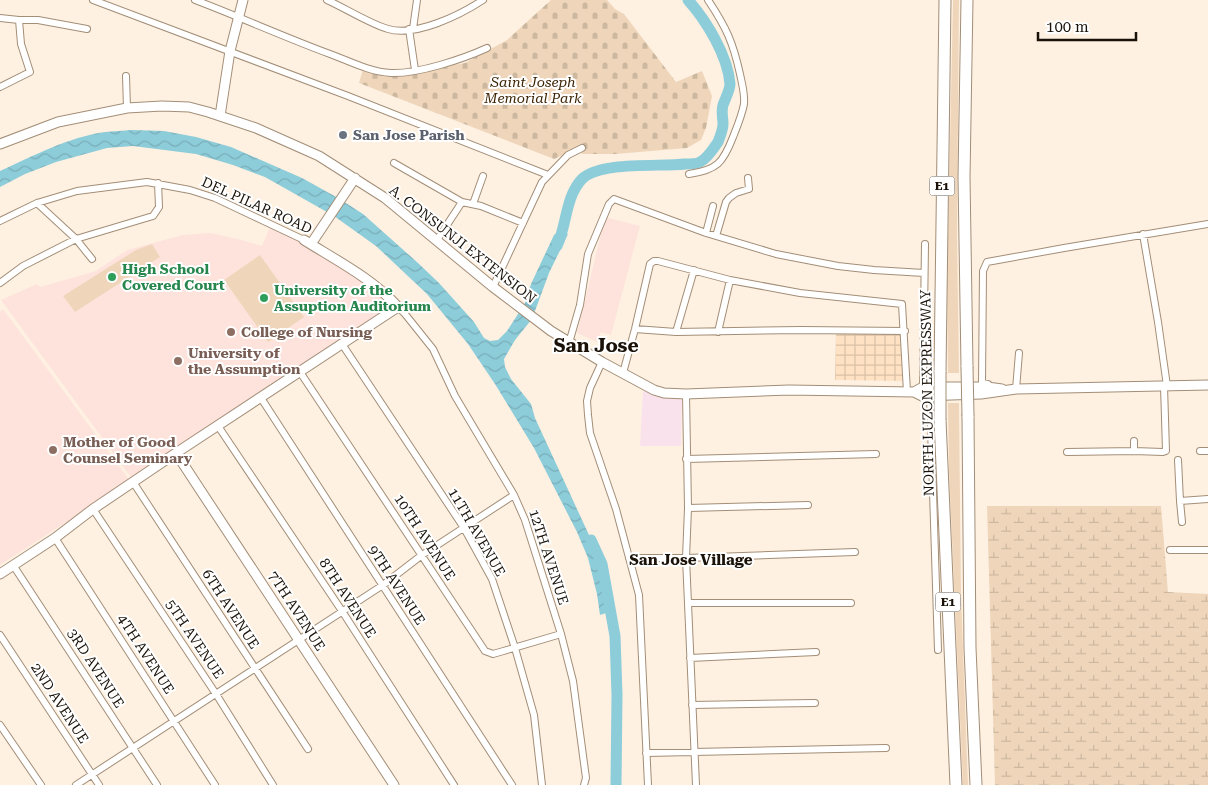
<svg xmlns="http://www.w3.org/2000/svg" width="1208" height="785" viewBox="0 0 1208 785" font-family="'Roboto Serif',serif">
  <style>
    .commercial { fill: #fae2ec }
    .industrial { fill: url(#industrial-grid) }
    .education { fill: #fde3dc }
    .grass { fill: #efd6bb }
    .wetland { fill: url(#wetland-marsh) }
    .cemetery { fill: url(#cemetery-stones) }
    .water { fill: url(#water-waves) }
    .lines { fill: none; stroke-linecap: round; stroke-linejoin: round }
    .river { stroke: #8dccd9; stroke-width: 11 }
    .street-casing { stroke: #a38e77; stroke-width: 8 }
    .secondary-casing { stroke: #a38e77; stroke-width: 11 }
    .highway-casing { stroke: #a38e77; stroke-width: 13 }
    .street { stroke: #fff; stroke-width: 6 }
    .secondary { stroke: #fff; stroke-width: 9 }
    .highway { stroke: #fff; stroke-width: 11 }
    .highway-bridge-casing { stroke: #a38e77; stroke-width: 13; stroke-linecap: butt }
    .highway-bridge { stroke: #fff; stroke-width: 11 }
    .worship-dot { fill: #6b7280; stroke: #fff; stroke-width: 2 }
    .leisure-dot { fill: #2e9e5b; stroke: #fff; stroke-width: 2 }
    .education-dot { fill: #8d6e63; stroke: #fff; stroke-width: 2 }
    .labels { text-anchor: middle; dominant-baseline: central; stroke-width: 4; stroke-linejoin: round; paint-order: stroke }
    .shield { fill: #fff; stroke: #5f5953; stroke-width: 1 }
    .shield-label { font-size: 12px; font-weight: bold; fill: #1a1209 }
    .park-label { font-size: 14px; font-style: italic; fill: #3c2404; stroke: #fff }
    .worship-label { font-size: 14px; font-weight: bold; fill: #5b616d; stroke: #fff; text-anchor: start }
    .street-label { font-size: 14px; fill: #1a1209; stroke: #fff }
    .leisure-label { font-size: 14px; font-weight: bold; fill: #27864d; stroke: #fff; text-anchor: start }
    .education-label { font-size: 14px; font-weight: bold; fill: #785e54; stroke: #fff; text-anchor: start }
    .neighbourhood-label { font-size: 15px; font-weight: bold; fill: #1a1209; stroke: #fff }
    .district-label { font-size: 19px; font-weight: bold; fill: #1a1209; stroke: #fff }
  </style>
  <defs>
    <pattern id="industrial-grid" width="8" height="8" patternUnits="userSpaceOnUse" patternTransform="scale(1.25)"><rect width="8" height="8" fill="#ffe2c3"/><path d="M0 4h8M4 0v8" fill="none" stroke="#dac1a6"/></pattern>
    <pattern id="wetland-marsh" width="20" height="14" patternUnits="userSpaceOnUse" patternTransform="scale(1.25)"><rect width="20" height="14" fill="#efd6bb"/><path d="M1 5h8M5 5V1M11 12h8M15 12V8" fill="none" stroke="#ccb79f"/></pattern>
    <pattern id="cemetery-stones" width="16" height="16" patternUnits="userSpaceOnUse" patternTransform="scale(1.25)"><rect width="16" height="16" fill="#efd6bb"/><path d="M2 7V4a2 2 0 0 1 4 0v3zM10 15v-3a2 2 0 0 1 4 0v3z" fill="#ccb79f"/></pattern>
    <pattern id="water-waves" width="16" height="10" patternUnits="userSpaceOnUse" patternTransform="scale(1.25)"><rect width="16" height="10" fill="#8dccd9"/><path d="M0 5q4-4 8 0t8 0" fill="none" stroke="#79aeb9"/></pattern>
  </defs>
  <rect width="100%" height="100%" fill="#fef1e2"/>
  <path class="commercial" d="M 643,391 L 682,400 L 681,446 L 640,446 Z"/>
  <path class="industrial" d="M 902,332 L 902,381 L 835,380 L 836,333 Z"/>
  <path class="education" d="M 605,217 L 640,226 L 611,335 L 601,332 L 597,342 L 577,333 Z
    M 270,227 L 315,250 L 391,302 L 392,305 L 224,418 L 222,416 L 215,421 L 217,424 L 133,480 L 1,300 L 37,284 L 40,287 L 96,271 L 127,250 L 183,235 L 210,233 L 238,239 L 262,246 Z
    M 3,309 L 130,481 L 0,565 L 0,312 Z"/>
  <path class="grass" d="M 953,0 L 959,0 L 957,233 L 959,373 L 948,373 L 947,289 Z
    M 152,244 L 160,257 L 75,312 L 63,296 L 136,250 Z
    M 260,255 L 304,317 L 268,342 L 224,280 Z
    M 948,403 L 959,403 L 961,595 L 968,785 L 963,785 L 949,471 Z"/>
  <path class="wetland" d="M 987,506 L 1161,506 L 1168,592 L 1208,594 L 1208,785 L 995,785 Z"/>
  <path class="cemetery" d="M 551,0 L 607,0 L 615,9 L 624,14 L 676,82 L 702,71 L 712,96 L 706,128 L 701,140 L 687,148 L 615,154 L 582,154 L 579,148 L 554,159 L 359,83 L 363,69 L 389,76 L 465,63 L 507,40 Z"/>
  <path class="water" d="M 132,130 L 164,131 L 196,137 L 231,147 L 302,178 L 338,198 L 363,214 L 418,263 L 439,283 L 474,322 L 484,338 L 490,341 L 498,340 L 507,331 L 525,303 L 531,284 L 554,235 L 560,231 L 568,234 L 549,273 L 532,319 L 515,340 L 504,359 L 505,367 L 511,379 L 531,404 L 535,418 L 595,548 L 601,564 L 609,612 L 600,615 L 597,594 L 588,558 L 577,532 L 534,448 L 495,384 L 468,344 L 427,294 L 376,246 L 334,216 L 265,177 L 233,165 L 196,154 L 133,146 L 107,148 L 56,162 L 25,174 L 0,187 L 0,171 C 33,156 69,137 105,132 C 114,131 123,131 132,130 Z"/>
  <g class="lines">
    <path class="river" d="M 557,246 C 567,225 565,197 582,179 C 600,161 660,167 685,164 C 690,164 697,164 700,162 C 707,159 714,148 718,142 C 720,137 723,129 723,124 C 723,117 721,112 723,105 C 725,99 730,90 730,84 C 728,56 706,20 688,0
      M 591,540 L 602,564 L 615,636 L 617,695 L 616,785"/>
    <defs>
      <path id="street" d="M 93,0 L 348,96 L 548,175
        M 195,0 C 240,17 284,37 330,54 C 349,61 370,72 391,73 C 418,74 463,59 487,48
        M 327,0 C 345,8 370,24 388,29 C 416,37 460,15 483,0
        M 0,18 L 19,20 L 21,44 L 30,72 L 0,87
        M 19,20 L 38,20 L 87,29
        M 409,29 L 415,70
        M 413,29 L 417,0
        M 126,76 L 127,108
        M 394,163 L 462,202 L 437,240
        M 689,174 C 717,170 723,163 733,137 C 737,127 742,115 744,104 C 745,94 742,84 740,74 C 733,42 726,27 708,0
        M 462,202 L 481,206 L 523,223
        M 37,203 L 76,239 L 92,259
        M 473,204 L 483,176
        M 0,221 L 37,203 L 77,191 L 147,182 L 190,190 L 215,198 L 304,240
        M 706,233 L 713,206
        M 1143,234 L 1158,322 L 1167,386
        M 716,236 L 726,202 L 729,198 L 736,193 L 749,189 L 748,178
        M 0,283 L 23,266 L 76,239 L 153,216 L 159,207 L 158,183
        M 493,287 L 542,182 L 568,155 L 582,148
        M 398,307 L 405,314 L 433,349 L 455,396 L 514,495 L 525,520 L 561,634 L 573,681 L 586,778 L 584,785
        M 635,329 L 676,332 L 801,330 L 905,331
        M 676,332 L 694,270
        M 718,332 L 730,280
        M 569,343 L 580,305 L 588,254 L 609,204 L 614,199 L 706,233 L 776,254 L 838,266 L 874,270 L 924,273
        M 342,344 L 464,528 L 492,579 L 515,648 L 534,715 L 542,785
        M 602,362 L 590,388 L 587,401 L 588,415 L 590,433 L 616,509 L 639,595 L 648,785
        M 300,372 L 485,651 L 493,654 L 500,652 L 561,634
        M 623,373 L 635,329 L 650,264 L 654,261 L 658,261 L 730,280 L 800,293 L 902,304 L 907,392
        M 988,384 L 982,383 L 983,271 L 987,262 L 1064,248 L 1208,224
        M 923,387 L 925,244
        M 1016,389 L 1019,353
        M 686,394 L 688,508 L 686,558 L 696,785
        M 930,396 L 938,650
        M 261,398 L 512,785
        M 218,426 L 342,611 L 454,785
        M 1134,441 L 1134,451 L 1163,452 L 1166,451 L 1164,386
        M 1200,451 L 1208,451
        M 1067,452 L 1134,451
        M 686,459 L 876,454
        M 1178,460 L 1180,501
        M 133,482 L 308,749
        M 688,508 L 808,505
        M 93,509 L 216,694 L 273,785
        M 1182,522 L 1180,501 L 1208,499
        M 55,538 L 215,785
        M 1170,550 L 1208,550
        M 629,558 L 686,558 L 855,552
        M 13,565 L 157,785
        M 688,603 L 851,603
        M 0,635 L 99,785
        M 690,658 L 816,652
        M 692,705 L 815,703
        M 0,725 L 41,785
        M 646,753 L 886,748
        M 76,785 L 383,585 L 422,555 L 514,495"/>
      <path id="secondary" d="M 220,116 L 230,51 L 243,0
        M 0,144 L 58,122 L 127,108 L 162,106 L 189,107 L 208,112 L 256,128 L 319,156 L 385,198 L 493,287 L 551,331 L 602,362 L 654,390 L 664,393 L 686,394 L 789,390 L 914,392 L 922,396 L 981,394 L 1016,389 L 1208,385
        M 311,244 L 355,178
        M 914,392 L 923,387 L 987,387 L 1002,389
        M 176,453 L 394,785
        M 0,574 L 55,538 L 93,509 L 176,453 L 398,307 C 373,279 336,260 304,240"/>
      <path id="highway" d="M 967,0 L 964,177 L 967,367
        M 940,372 L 945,0
        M 968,416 L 970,648 L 976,785
        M 940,420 L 956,785"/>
    </defs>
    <use href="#street" class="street-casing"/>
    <use href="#secondary" class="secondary-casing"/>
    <use href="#highway" class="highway-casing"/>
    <use href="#street" class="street"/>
    <use href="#secondary" class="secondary"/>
    <use href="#highway" class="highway"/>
    <defs>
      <path id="highway-bridge" d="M 967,367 L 968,416
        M 940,372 L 940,420"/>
    </defs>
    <use href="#highway-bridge" class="highway-bridge-casing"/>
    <use href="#highway-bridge" class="highway-bridge"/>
  </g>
  <circle class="worship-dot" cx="343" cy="135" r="5"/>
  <g class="leisure-dot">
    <circle cx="112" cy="277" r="5"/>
    <circle cx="264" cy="298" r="5"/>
  </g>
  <g class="education-dot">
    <circle cx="231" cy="332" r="5"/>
    <circle cx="178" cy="361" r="5"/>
    <circle cx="53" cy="450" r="5"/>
  </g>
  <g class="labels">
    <g class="shield">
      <rect x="929.5" y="176.5" width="25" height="19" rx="4"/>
      <rect x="935.5" y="592.5" width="25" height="19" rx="4"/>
    </g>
    <g class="shield-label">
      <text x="942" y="186">E1</text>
      <text x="948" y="602">E1</text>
    </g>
    <g class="park-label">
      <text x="533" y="82">Saint Joseph<tspan x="533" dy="16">Memorial Park</tspan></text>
    </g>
    <g class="worship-label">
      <text x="353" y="135">San Jose Parish</text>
    </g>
    <g class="street-label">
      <text transform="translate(257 205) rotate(24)">DEL PILAR ROAD</text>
      <text transform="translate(463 244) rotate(38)">A. CONSUNJI EXTENSION</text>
      <text transform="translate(927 393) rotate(-91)">NORTH LUZON EXPRESSWAY</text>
      <text transform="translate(477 532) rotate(60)">11TH AVENUE</text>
      <text transform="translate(425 537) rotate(57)">10TH AVENUE</text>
      <text transform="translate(549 557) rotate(72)">12TH AVENUE</text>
      <text transform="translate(397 585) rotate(57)">9TH AVENUE</text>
      <text transform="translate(348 598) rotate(57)">8TH AVENUE</text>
      <text transform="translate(231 609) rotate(57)">6TH AVENUE</text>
      <text transform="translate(297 611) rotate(57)">7TH AVENUE</text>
      <text transform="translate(195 639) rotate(56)">5TH AVENUE</text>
      <text transform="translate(146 654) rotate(57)">4TH AVENUE</text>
      <text transform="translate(96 668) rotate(57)">3RD AVENUE</text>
      <text transform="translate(60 703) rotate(57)">2ND AVENUE</text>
    </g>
    <g class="leisure-label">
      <text x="122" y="269">High School<tspan x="122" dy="16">Covered Court</tspan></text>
      <text x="274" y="290">University of the<tspan x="274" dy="16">Assuption Auditorium</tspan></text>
    </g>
    <g class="education-label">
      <text x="241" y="332">College of Nursing</text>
      <text x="188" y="353">University of<tspan x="188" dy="16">the Assumption</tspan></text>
      <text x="63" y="442">Mother of Good<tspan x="63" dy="16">Counsel Seminary</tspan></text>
    </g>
    <g class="neighbourhood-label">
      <text x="691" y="560">San Jose Village</text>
    </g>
    <g class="district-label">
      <text x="596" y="345">San Jose</text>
    </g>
  </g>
  <path d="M1038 32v8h98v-8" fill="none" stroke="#1a1209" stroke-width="2.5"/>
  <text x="1046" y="32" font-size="15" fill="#1a1209" stroke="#ffffff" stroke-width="4" paint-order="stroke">100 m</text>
</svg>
